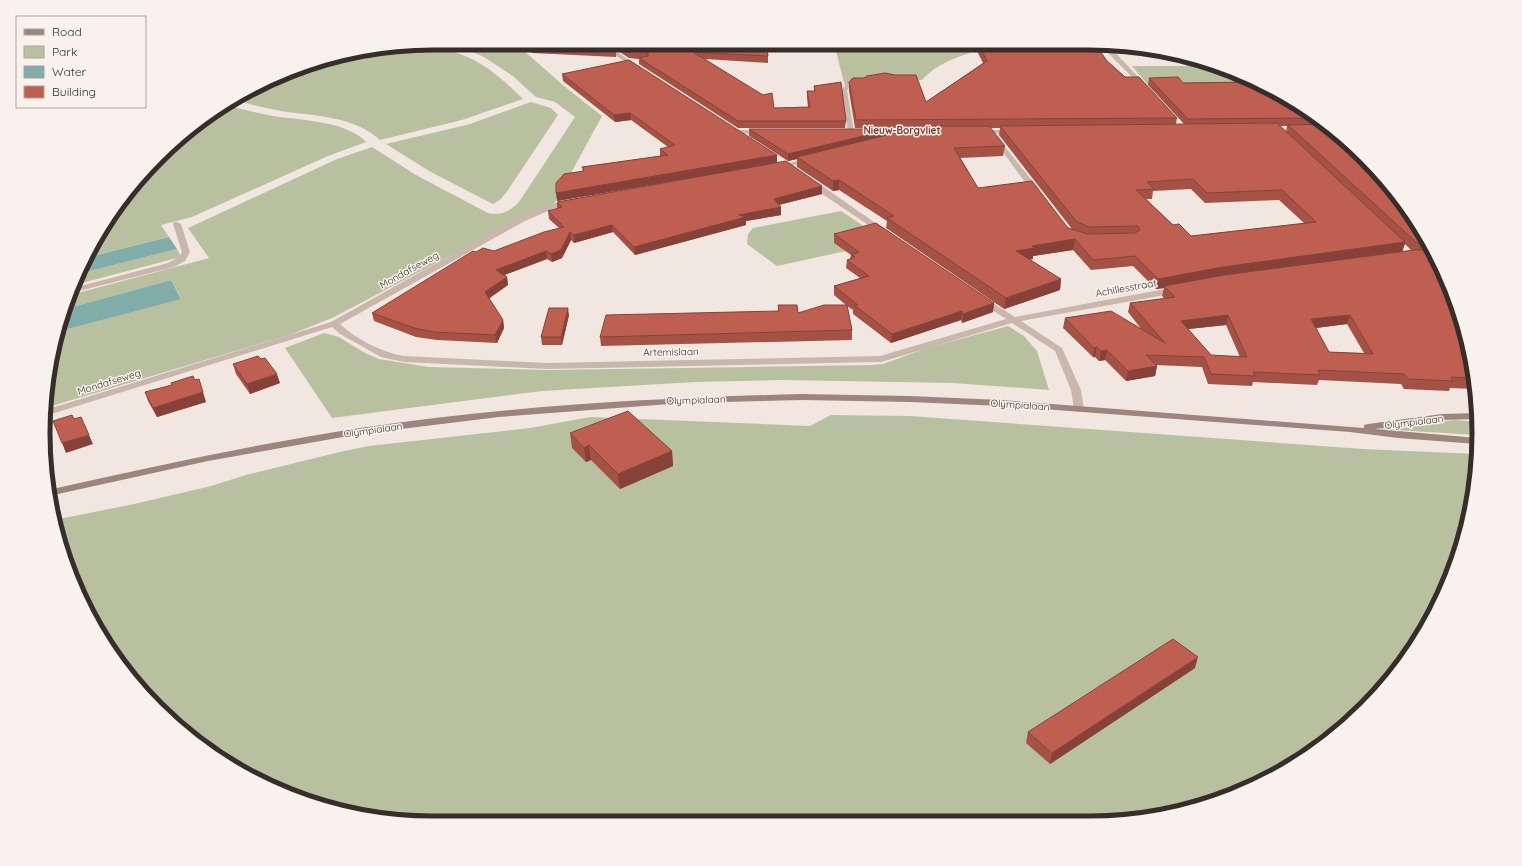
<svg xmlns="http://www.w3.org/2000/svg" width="1522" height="866" viewBox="0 0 1522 866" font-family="Quicksand,sans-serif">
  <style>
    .green { fill: #b9c0a0 }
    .water { fill: #80adaa }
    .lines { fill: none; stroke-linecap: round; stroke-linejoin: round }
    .pedestrian { fill: #c9b6ac; fill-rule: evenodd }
    .minor { fill: #c9b6ac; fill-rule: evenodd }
    .secondary { fill: #9d857d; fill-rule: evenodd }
    .wall { fill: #a45246; fill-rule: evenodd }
    .shaded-wall { fill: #864239 }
    .building { fill: #bf5f51; stroke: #864239; fill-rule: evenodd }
    .labels { text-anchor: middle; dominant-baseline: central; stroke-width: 3; stroke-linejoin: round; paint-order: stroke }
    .far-quarter-label { font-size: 10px; font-weight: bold; fill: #823428; stroke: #f9f2ec }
    .street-label { font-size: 10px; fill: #382d2a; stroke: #f9f2ec }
    .rim { fill: none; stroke: #382d2a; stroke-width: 5 }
  </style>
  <rect width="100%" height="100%" fill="#f2e7e0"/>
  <path class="green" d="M 433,43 L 515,43 L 564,86 L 602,116 L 553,206 L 468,246 L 357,305 L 332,318 L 289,335 L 45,408 C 46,380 50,349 60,322 L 64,330 L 181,298 L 171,280 L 65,309 L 70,295 L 209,258 L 188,228 L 337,159 L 372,147 L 416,175 L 488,213 C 501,216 510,211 519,202 L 575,117 L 555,102 L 536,97 L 514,77 L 484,57 L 470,51 L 454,47 L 425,44 Z
    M 834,43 L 967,44 L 970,53 C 951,59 936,65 922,80 L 844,83 Z
    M 406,48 C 420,48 435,48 449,51 C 478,57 502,78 523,99 L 462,120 L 380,140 C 354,116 314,116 281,111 C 265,108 249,104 233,100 L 260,83 L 308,64 Z
    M 1132,66 L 1218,66 L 1270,89 L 1153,91 Z
    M 531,102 L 551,108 L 558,115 L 508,190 L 501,199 L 493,204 L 429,171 L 386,144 L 470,124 Z
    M 225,105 C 241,109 257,113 273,116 C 300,120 347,121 366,142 L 328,156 L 192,217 L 161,225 L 169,237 L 85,258 L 109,216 L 157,157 L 196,123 Z
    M 841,211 L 871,231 L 846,251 L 777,266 L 747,244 L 748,234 L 753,228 Z
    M 177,249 L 181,257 L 74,285 L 78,274 Z
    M 1008,326 L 1024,336 L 1037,351 L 1049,390 L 953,383 L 782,380 L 695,382 L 542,391 L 332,418 L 285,348 L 324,333 L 339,337 L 365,353 L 379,359 L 429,367 L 548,370 L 870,365 L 883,364 L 927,348 Z
    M 831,415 L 910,416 L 1363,449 L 1477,454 L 1476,484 L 1458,559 L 1427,628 L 1365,709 L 1305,757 L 1215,802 L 1140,820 L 408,822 L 308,802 L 238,771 L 176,726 L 140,690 L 95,628 L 73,582 L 54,520 L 134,504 L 211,486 L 246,475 L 344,451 L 369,446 L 530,428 L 590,417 L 810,426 Z
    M 1455,420 L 1478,422 L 1477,435 L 1379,429 Z"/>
  <path class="water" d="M 169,237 L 177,249 L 78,274 L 85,258 Z
    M 171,280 L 181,299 L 64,330 L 60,322 L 65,309 Z"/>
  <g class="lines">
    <path class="pedestrian" d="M 174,222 L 177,222 L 181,224 L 190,252 L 185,261 L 174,267 L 71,293 L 73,288 L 168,263 L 179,257 L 182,252 L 173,224 Z"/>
    <path class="minor" d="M 818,43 L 826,43 L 815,49 L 754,48 L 751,46 L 754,44 L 814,45 Z
      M 605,44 L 607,45 L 641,68 L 636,69 L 603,47 L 602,46 Z
      M 1101,44 L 1107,44 L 1146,85 L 1146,87 L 1142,87 L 1109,54 Z
      M 846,72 L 849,74 L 851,86 L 847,90 L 854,132 L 851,134 L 848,132 L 841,90 L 845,86 L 843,74 Z
      M 763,130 L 765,131 L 765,133 L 737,134 L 734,132 L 737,130 Z
      M 879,130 L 911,130 L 914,132 L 911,134 L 877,133 L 877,131 Z
      M 981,130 L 1013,130 L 1016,132 L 1013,134 L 979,133 L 979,131 Z
      M 994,138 L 998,138 L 1039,189 L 1039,193 L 1033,193 L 994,140 Z
      M 809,158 L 811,159 L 811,161 L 778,169 L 774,167 Z
      M 809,181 L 815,181 L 887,231 L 883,233 L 880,233 L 809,185 Z
      M 569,201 L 573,203 L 572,205 L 555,208 L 525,221 L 340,324 C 357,340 381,352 404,356 L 547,363 L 880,356 L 1006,319 L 980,302 L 979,300 L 983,297 L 1015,317 L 1176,287 L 1180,290 L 1176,293 L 1021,321 L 1062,348 L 1081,390 L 1084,409 L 1079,412 L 1074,409 L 1071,390 L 1055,351 L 1012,323 L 881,362 L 547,369 L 404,362 L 381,357 L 340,334 L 332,327 L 45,416 L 45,410 L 331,322 L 519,217 L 550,204 Z"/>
    <path class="secondary" d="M 802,394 L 910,396 L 1001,400 L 1364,428 L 1364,425 L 1368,424 L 1442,414 L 1478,413 L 1478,419 L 1442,420 L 1375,429 L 1477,438 L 1477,444 L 1398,438 L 1350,432 L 1001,406 L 910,402 L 802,400 L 683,403 L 499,417 L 360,434 L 208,461 L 49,496 L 48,490 C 151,467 255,444 360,428 C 506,406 654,398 802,394 Z"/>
  </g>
  <path class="wall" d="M 520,43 L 604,43 L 616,51 L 616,57 L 532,53 Z
    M 614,43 L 766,43 L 768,56 L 768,63 L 705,59 L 774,108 L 808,107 L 807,98 L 807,91 L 814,91 L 814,86 L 846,121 L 845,128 L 738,128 L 639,64 L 639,59 L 629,58 L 615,49 Z
    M 968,44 L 1095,44 L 1107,61 L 1125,77 L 1177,118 L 1176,124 L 1184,124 L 1148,85 L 1149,78 L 1183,83 L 1239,82 L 1240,75 L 1284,95 L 1346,140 L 1399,196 L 1439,261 L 1466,332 L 1475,389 L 1450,388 L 1449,391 L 1404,389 L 1401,384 L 1319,380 L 1317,385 L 1253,382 L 1252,386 L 1208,384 L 1202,367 L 1156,365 L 1157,366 L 1155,376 L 1126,381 L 1105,360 L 1099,361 L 1095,357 L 1093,357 L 1063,328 L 1065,318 L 1142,330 L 1128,312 L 1130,303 L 1165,299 L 1162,296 L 1164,288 L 1156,289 L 1133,266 L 1091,270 L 1073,250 L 1033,256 L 1033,259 L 1029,260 L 1061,279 L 1060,290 L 1004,309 L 886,228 L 887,221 L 839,190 L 833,191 L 797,167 L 797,159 L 788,161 L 749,136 L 749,129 L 892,134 L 910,128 L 855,128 L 849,91 L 849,82 L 926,102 L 983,63 L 974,45 L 968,45 ZM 1280,126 L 1287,126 L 1286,132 ZM 990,128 L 1000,128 L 999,135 L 1072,229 L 978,188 L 960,158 L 1003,156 L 1005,146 ZM 1191,189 L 1205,203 L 1279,200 L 1304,223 L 1191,236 L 1173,225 L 1146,199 L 1152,199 L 1153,191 ZM 1405,244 L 1412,251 L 1402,252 ZM 1347,324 L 1364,353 L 1329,352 L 1316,328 ZM 1226,325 L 1240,357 L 1211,355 L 1188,329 Z
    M 562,74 L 777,163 L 822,194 L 779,205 L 781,215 L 746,221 L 746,225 L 635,255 L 613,232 L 574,243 L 571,240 L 562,258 L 552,262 L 547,259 L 504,275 L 507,277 L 508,285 L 489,298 L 503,320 L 504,328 L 497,343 L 437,340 L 416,337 L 374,321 L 372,313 L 476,252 L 494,251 L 559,228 L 549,219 L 548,211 L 557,209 L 557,202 L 715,174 L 557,201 L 583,171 L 582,167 L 660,156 L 660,149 L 668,147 L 631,120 L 615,122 L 563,81 Z
    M 834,234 L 994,303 L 993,312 L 962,323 L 961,320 L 891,343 L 853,314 L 853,310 L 847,306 L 852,330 L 852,340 L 601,346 L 600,337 L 778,311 L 778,305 L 798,313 L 846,305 L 834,295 L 834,286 L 860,278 L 846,268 L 847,260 L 850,259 L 851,255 L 834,243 Z
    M 569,315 L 562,345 L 542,345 L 541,337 Z
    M 233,364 L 280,383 L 250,394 L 236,374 Z
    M 171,383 L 206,402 L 157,417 L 148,401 L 145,392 L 172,385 Z
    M 570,433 L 672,451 L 673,466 L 620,489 L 591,460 L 586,462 L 572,448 Z
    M 1195,668 L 1050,764 L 1026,743 L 1028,732 Z"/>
  <path class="shaded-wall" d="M 630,113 L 631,120 L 615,122 L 614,115 Z
    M 893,129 L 892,136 L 797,157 L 797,159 L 788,161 L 788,154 Z
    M 777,155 L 777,163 L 557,201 L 556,193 Z
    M 839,180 L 839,190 L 833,191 L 833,181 Z
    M 822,186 L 822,194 L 774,206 L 774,199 Z
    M 781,207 L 781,215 L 746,221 L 746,225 L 635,255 L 634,247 L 739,215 Z
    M 612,225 L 613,232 L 574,243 L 574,235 Z
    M 570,232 L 571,240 L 562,258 L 552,262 L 551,254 Z
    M 1075,239 L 1073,250 L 1033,256 L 1033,259 L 1015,262 L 1016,251 L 1032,246 Z
    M 1405,242 L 1402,253 L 1164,286 L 1164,288 L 1156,289 L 1158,279 L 1223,267 Z
    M 546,251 L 547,259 L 497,278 L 496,270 Z
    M 507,277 L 508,285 L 487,300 L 485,292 Z
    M 1061,279 L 1060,290 L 1004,309 L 1006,298 Z
    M 994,303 L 993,312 L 962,323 L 963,314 Z
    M 568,308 L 569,315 L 562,345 L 561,337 Z
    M 962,311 L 961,320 L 891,343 L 892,334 Z
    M 1228,315 L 1226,325 L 1179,330 L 1181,321 Z
    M 1350,315 L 1347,324 L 1308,329 L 1311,319 Z
    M 503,320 L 504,328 L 497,343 L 495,335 Z
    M 1097,347 L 1095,357 L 1093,357 L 1094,348 Z
    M 1107,350 L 1105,360 L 1099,361 L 1101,351 Z
    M 1157,366 L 1155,376 L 1126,381 L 1128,371 Z
    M 277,374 L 280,383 L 250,394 L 247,384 Z
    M 203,392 L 206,402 L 157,417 L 153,408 Z
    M 89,435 L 93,444 L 66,453 L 62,443 Z
    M 589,445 L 591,460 L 586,462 L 584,448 Z
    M 672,451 L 673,466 L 620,489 L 618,474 Z
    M 1198,657 L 1195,668 L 1050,764 L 1052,753 Z"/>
  <path class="building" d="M 527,43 L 604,43 L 616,51 L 531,47 Z
    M 616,43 L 766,43 L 768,56 L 693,52 L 763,95 L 772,93 L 774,108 L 810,107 L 807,91 L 815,91 L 814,86 L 841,82 L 846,121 L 738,121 L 639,58 L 648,56 L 648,52 L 629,51 Z
    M 978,44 L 1095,44 L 1107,61 L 1125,77 L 1139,77 L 1177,118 L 856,120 L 849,82 L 853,78 L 864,78 L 867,76 L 885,73 L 895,75 L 916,75 L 926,102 L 987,61 Z
    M 629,60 L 777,155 L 556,193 L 556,183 L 564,174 L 584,171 L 582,167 L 668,155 L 660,149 L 675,145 L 630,113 L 614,115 L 562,74 Z
    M 1240,75 L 1284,95 L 1316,118 L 1188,119 L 1149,78 L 1178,77 L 1183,83 L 1246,82 Z
    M 1277,123 L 1405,242 L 1223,267 L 1158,279 L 1135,256 L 1093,260 L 1075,239 L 1032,246 L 1034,248 L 1016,251 L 1061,279 L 1006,298 L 887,218 L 894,216 L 839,180 L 833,181 L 797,157 L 891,134 L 916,126 L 989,126 L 1005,146 L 954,148 L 978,188 L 1032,181 L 1068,228 L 1088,234 L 1135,233 L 1140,230 L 1138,226 L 1089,227 L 1076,221 L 1000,126 ZM 1193,179 L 1207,193 L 1282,190 L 1316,222 L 1191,236 L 1179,224 L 1173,225 L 1136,190 L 1154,189 L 1147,182 Z
    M 1324,124 L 1346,140 L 1399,196 L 1428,243 L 1417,243 L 1288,125 Z
    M 749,129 L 893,129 L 788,154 Z
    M 786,161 L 822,186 L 774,199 L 781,207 L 739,215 L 746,217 L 634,247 L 612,225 L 574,235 L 570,232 L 561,250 L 551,254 L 546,251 L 496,270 L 507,277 L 485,292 L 503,320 L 495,335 L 435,332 L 414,328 L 372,313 L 473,251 L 476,252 L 483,248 L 494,251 L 544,232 L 564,227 L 548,211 L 562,207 L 557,202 Z
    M 876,223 L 994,303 L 963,314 L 962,311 L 892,334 L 854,305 L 858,305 L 834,286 L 869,276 L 847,260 L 855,257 L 851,255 L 859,252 L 834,234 Z
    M 1414,250 L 1432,250 L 1439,261 L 1466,332 L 1473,378 L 1451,377 L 1453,381 L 1408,379 L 1404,374 L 1318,370 L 1320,375 L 1253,372 L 1255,376 L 1211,374 L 1204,357 L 1146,355 L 1157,366 L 1128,371 L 1107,350 L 1101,351 L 1097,347 L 1094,348 L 1065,318 L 1111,311 L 1165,343 L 1130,303 L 1175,297 L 1164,286 L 1224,275 ZM 1228,315 L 1247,357 L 1211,355 L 1181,321 ZM 1350,315 L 1373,354 L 1329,352 L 1311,319 Z
    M 778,305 L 797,305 L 798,313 L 824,305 L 847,305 L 852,330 L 600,337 L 606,315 L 779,311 Z
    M 549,308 L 568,308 L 561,337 L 541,337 Z
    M 258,356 L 261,359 L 265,358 L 277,374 L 247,384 L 233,364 Z
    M 193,376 L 195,380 L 199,379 L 203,392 L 153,408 L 145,392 L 172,385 L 171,383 Z
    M 628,411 L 672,451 L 618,474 L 589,445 L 584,448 L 570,433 Z
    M 72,415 L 74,419 L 81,417 L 89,435 L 62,443 L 53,421 Z
    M 1173,639 L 1198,657 L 1052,753 L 1028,732 Z"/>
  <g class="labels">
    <g class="far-quarter-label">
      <text x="902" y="130">Nieuw-Borgvliet</text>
    </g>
    <g class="street-label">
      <text transform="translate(409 270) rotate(-29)">Mondafseweg</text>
      <text transform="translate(1126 288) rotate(-10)">Achillesstraat</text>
      <text transform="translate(671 352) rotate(-1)">Artemislaan</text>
      <text transform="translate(109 382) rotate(-17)">Mondafseweg</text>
      <text transform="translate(696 400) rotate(-2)">Olympialaan</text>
      <text transform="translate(1020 405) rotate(4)">Olympialaan</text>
      <text transform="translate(1414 422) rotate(-7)">Olympialaan</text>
      <text transform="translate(373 430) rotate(-8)">Olympialaan</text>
    </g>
  </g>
  <path d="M0 0H1522V866H0ZM433 50H1089A383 383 0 0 1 1472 433V433A383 383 0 0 1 1089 816H433A383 383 0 0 1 50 433V433A383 383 0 0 1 433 50Z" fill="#f9f2ec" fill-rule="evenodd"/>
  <path class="rim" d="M433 50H1089A383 383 0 0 1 1472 433V433A383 383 0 0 1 1089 816H433A383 383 0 0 1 50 433V433A383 383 0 0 1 433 50Z"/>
  <rect x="16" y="16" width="130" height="92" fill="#f9f2ec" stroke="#aca39e"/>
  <rect x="24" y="29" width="20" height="6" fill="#9d857d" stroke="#aca39e"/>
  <text x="52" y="36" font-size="12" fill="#382d2a">Road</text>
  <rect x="24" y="46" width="20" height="12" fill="#b9c0a0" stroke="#aca39e"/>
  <text x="52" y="56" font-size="12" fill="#382d2a">Park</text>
  <rect x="24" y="66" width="20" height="12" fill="#80adaa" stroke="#aca39e"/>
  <text x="52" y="76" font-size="12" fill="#382d2a">Water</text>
  <rect x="24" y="86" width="20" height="12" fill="#bf5f51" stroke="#aca39e"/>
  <text x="52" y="96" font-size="12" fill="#382d2a">Building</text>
</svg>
